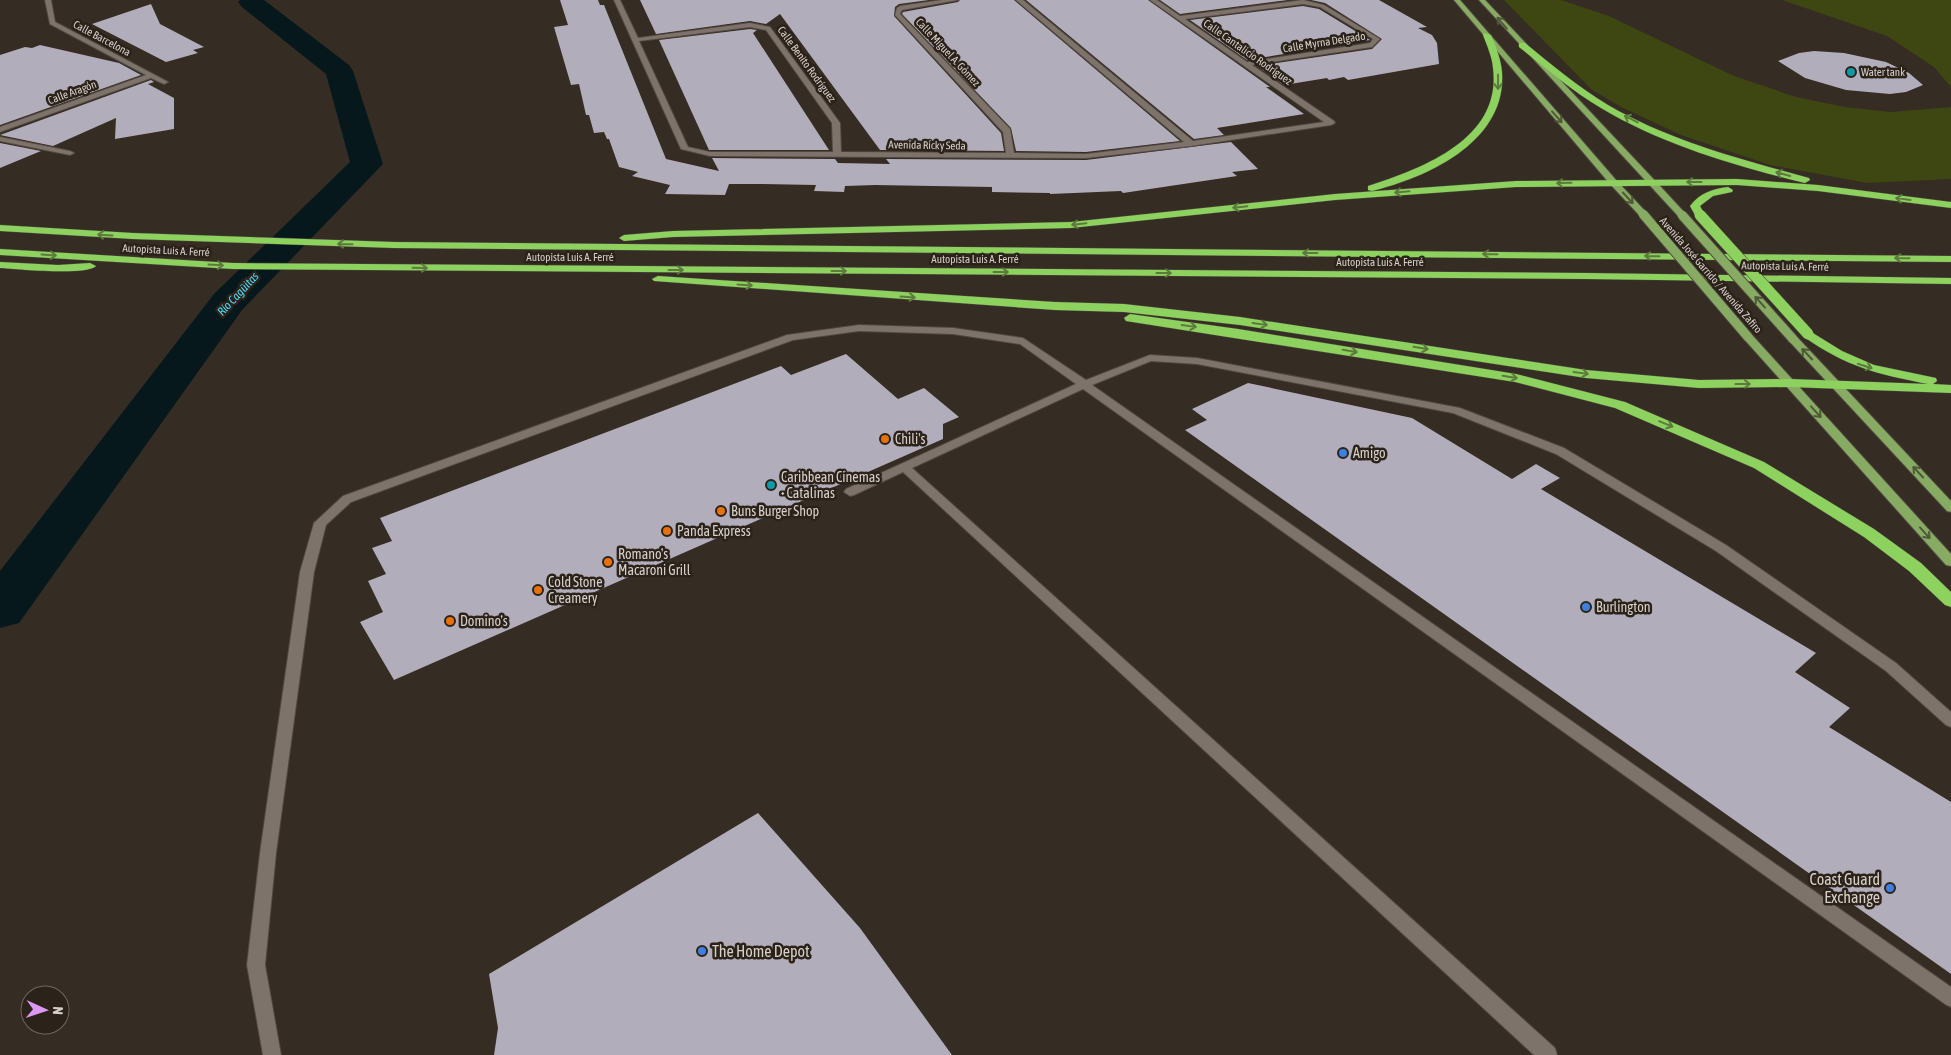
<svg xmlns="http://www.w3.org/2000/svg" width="1951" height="1055" viewBox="0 0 1951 1055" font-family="'Asap Condensed',sans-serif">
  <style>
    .green { fill: #3e4611 }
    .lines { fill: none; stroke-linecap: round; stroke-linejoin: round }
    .river { fill: #06181c; fill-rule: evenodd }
    .building { fill: #b2adba }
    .service-casing { stroke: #504941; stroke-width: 2 }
    .minor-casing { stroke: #504941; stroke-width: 2 }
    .primary-casing { stroke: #504941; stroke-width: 2 }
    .motorway-casing { stroke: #504941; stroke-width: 1 }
    .service { fill: #7e736a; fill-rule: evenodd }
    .minor { fill: #7e736a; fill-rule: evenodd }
    .primary { fill: #87ab63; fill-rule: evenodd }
    .motorway { fill: #8dd15e; fill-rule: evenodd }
    .primary-bridge-casing { stroke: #504941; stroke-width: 11; stroke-linecap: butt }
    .motorway-bridge-casing { stroke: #504941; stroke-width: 12; stroke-linecap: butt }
    .primary-bridge { stroke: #87ab63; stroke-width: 9 }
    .motorway-bridge { stroke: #8dd15e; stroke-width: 11 }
    .oneway { stroke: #505937 }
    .oneway2 { stroke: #5c7a3c }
    .culture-dot { fill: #0f9aa8; stroke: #2b221a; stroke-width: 2 }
    .food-dot { fill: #e8710a; stroke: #2b221a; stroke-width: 2 }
    .shop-dot { fill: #3f7fe0; stroke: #2b221a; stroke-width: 2 }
    .labels { text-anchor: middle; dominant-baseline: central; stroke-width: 5; stroke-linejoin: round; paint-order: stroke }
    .far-street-label { font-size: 11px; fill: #d6d0ca; stroke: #2b221a }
    .far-poi-label { font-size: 11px; fill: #d6d0ca; stroke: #2b221a; text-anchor: start }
    .far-water-label { font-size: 12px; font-style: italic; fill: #4edaf9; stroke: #2b221a }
    .poi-label { font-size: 14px; fill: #d6d0ca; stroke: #2b221a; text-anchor: start }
    .near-poi-label { font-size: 16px; fill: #d6d0ca; stroke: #2b221a; text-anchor: end }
  </style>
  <rect width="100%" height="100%" fill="#352c23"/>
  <path class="green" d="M 1504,0 L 1561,0 L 1609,16 L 1734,76 L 1796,97 L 1845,107 L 1890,112 L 1951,107 L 1951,179 L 1867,183 L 1770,165 L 1681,135 L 1621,107 L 1591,89 Z
    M 1782,0 L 1951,0 L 1951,87 L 1934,67 L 1887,36 Z"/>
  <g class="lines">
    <path class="river" d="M 240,0 L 264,0 L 349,65 L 353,71 L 383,164 L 242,310 L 19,623 L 0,628 L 0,571 L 214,294 L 350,162 L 326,74 L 242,7 L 238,2 Z"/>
  </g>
  <path class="building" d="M 560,0 L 598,0 L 600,5 L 604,5 L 666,159 L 719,171 L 712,158 L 835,159 L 838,163 L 890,164 L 886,159 L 1086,160 L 1231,142 L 1258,169 L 1232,172 L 1237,176 L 1123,193 L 1121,191 L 1050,194 L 1050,193 L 992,192 L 992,187 L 875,185 L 845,186 L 844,192 L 814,191 L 816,185 L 757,184 L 729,184 L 725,195 L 665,194 L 670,185 L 632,176 L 638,172 L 619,167 L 609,139 L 607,139 L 604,132 L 594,133 L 589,115 L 586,115 L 579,84 L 571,85 L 554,27 L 568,25 Z
    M 640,0 L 929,0 L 899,4 L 895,7 L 894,16 L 1001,133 L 1004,151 L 880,150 L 780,14 L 766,24 L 750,21 L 656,34 Z
    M 960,0 L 1014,0 L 1180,141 L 1086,152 L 1016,151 L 1011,128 L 902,14 L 903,12 L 958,2 Z
    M 1026,0 L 1148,0 L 1270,87 L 1266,87 L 1304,114 L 1217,128 L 1224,135 L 1194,139 Z
    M 1160,0 L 1288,0 L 1180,14 Z
    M 1311,0 L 1379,0 L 1427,27 L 1418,28 L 1432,35 L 1437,43 L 1439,64 L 1348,80 L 1344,77 L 1329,80 L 1327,78 L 1284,85 L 1257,66 L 1372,49 L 1382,39 L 1325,3 Z
    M 151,4 L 160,24 L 204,47 L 193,50 L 198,53 L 166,62 L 92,24 Z
    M 1303,6 L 1319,9 L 1370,40 L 1247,60 L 1190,20 Z
    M 750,29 L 757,30 L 753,33 L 829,150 L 709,150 L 659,40 Z
    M 40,45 L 119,63 L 141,75 L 0,125 L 0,55 L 25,47 L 32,48 Z
    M 1814,51 L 1844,53 L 1886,62 L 1909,73 L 1923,85 L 1906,92 L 1890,94 L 1846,90 L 1805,78 L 1778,61 L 1799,53 Z
    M 151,80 L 154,82 L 148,84 L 174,98 L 174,129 L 115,139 L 116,118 L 53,146 L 0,135 Z
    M 0,143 L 41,151 L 0,168 Z
    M 846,354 L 898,399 L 924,388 L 959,417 L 943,424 L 943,439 L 394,680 L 360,622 L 383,612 L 368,581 L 386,574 L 372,548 L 392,541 L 380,518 L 781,366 L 791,375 Z
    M 1248,383 L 1412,418 L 1512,479 L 1536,464 L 1560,478 L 1541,489 L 1816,653 L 1795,672 L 1850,708 L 1829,727 L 1951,802 L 1951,974 L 1185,430 L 1207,420 L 1192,409 Z
    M 758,813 L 860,928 L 952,1055 L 494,1055 L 498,1028 L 489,974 Z"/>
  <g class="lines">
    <defs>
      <path id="service" d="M 859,325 L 953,328 L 1023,338 L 1086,380 L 1150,355 L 1197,358 L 1460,408 L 1564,448 L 1726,545 L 1896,663 L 1951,712 L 1951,727 L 1946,725 L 1886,671 L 1716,551 L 1556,454 L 1453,413 L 1197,364 L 1151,361 L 1092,385 L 1951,987 L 1951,1007 L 1945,1004 L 1083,389 L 912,468 L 1555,1048 L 1557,1055 L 1534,1055 L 903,472 L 854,495 L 850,496 L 844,492 L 846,489 L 1076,384 L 1020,344 L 953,334 L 859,331 L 793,340 L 351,502 L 326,525 L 314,572 L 276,853 L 265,965 L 281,1055 L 263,1055 L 247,965 L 260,853 L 300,572 L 314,523 L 343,496 L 787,335 Z"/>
      <path id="minor" d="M 45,0 L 51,0 L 55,22 L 168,82 L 164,84 L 151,78 L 0,132 L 0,127 L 146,75 L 50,24 Z
        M 614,0 L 620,0 L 638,38 L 750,23 L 770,27 L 840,123 L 841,152 L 1006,153 L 1003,132 L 895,15 L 897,8 L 900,6 L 942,0 L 958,0 L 902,10 L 900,14 L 1010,129 L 1014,153 L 1086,154 L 1184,142 L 1016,0 L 1023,0 L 1193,141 L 1324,122 L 1150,0 L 1157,0 L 1180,16 L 1303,0 L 1324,5 L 1380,39 L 1372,47 L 1252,65 L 1334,121 L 1335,123 L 1331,125 L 1191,146 L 1086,158 L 710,156 L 681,149 ZM 1303,4 L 1320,7 L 1373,39 L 1370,43 L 1247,62 L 1185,19 ZM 750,27 L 766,30 L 832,123 L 833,152 L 710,152 L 688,147 L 639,41 Z
        M 0,137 L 70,151 L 74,153 L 70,155 L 0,141 Z"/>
      <path id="primary" d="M 1454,0 L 1460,0 L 1616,180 L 1646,212 L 1646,216 L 1640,216 L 1610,184 Z
        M 1479,0 L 1485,0 L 1660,186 L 1685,213 L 1685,217 L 1679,217 Z
        M 1748,334 L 1752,335 L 1951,554 L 1951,566 L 1946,565 L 1744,339 L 1743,337 Z
        M 1793,336 L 1797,337 L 1951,501 L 1951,512 L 1947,511 L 1789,341 L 1788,339 L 1789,337 Z"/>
      <path id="motorway" d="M 1484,33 L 1491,35 C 1496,47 1501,59 1502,72 C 1507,141 1429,177 1372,191 L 1368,190 L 1368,186 C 1423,168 1502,139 1493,68 C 1492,56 1487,46 1483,35 Z
        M 1519,43 L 1525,43 C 1552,65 1578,87 1608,105 C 1670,141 1740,159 1809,178 L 1810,180 L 1805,183 C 1736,166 1663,145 1601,108 C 1572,91 1546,68 1519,47 Z
        M 1737,179 L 1818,185 L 1951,202 L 1951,208 L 1818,191 L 1737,185 L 1516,187 L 1335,200 L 1071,228 L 673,237 L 624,241 L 619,238 L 624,235 L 673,231 L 1071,222 L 1335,194 L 1516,181 Z
        M 1728,187 L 1733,190 L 1732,192 L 1713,196 L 1700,206 L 1705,215 L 1704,217 L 1696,217 L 1690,206 C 1700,193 1712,189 1728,187 Z
        M 0,225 L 133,233 L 394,242 L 1951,256 L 1951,262 L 394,248 L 133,239 L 0,231 Z
        M 0,249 L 233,263 L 1587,273 L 1951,278 L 1951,284 L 1587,279 L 233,269 L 0,255 Z
        M 0,262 L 58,265 L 90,263 L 96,266 C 86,276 17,269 0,268 Z
        M 658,276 L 1055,302 L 1124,304 L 1240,317 L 1586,370 L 1699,380 L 1790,379 L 1928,384 C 1877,374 1847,367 1804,337 L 1802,334 L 1808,330 L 1842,351 L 1874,365 L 1936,378 L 1937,381 L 1933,384 L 1951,385 L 1951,393 L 1790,387 L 1699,388 L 1586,378 L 1240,325 L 1124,312 L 1055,310 L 654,281 L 652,279 Z
        M 1130,314 L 1238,329 L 1516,374 L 1625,402 L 1764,462 L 1874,529 L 1921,563 L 1951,592 L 1951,607 L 1945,605 L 1909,571 L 1864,537 L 1754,468 L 1615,408 L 1515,382 L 1126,321 L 1124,318 Z"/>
    </defs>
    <use href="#service" class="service-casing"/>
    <use href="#minor" class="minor-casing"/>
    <use href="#primary" class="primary-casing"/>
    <use href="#motorway" class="motorway-casing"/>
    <use href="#service" class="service"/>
    <use href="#minor" class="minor"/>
    <use href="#primary" class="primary"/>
    <use href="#motorway" class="motorway"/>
    <defs>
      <path id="primary-bridge" d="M 1643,214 L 1748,337
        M 1682,215 L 1793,339"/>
      <path id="motorway-bridge" d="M 1700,215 L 1808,334"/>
    </defs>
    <use href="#primary-bridge" class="primary-bridge-casing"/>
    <use href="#motorway-bridge" class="motorway-bridge-casing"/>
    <use href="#primary-bridge" class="primary-bridge"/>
    <use href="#motorway-bridge" class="motorway-bridge"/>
  </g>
  <defs><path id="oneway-shaft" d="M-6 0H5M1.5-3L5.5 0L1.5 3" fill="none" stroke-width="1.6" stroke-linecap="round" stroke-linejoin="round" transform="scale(1.25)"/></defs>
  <g class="oneway">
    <use href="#oneway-shaft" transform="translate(1502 23) rotate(-131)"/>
    <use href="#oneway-shaft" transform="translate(1557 117) rotate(49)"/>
    <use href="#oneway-shaft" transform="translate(1628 198) rotate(47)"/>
    <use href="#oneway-shaft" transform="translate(1760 302) rotate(-132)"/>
    <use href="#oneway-shaft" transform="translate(1807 354) rotate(-133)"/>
    <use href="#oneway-shaft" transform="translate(1816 412) rotate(48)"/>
    <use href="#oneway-shaft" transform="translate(1918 472) rotate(-133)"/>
    <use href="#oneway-shaft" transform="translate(1925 533) rotate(48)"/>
  </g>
  <g class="oneway2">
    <use href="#oneway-shaft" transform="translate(1498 82) rotate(90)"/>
    <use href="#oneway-shaft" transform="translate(1631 119) rotate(-153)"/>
    <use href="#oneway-shaft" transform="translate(1783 174) rotate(-165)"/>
    <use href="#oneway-shaft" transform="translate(1694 182) rotate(-180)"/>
    <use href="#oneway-shaft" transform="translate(1564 183) rotate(179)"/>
    <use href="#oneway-shaft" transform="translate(1402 192) rotate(175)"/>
    <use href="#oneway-shaft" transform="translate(1903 199) rotate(-172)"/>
    <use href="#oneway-shaft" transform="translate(1240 207) rotate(174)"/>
    <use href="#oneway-shaft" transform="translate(1079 224) rotate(174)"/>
    <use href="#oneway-shaft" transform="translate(105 235) rotate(-177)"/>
    <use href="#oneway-shaft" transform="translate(345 244) rotate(-179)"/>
    <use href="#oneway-shaft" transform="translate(1310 253) rotate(-180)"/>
    <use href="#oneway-shaft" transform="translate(1490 254) rotate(-179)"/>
    <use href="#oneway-shaft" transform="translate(49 255) rotate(4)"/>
    <use href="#oneway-shaft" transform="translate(1652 256) rotate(-179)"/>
    <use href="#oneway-shaft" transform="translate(1902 258) rotate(-179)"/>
    <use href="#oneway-shaft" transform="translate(216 265) rotate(3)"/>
    <use href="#oneway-shaft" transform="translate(420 268) rotate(1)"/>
    <use href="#oneway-shaft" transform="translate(676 270)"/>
    <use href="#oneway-shaft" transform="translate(839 271)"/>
    <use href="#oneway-shaft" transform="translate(1001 272)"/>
    <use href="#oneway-shaft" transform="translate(1164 273)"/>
    <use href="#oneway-shaft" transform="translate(745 285) rotate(4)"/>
    <use href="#oneway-shaft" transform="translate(908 297) rotate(4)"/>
    <use href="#oneway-shaft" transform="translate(1260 324) rotate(8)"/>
    <use href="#oneway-shaft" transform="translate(1189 326) rotate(8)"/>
    <use href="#oneway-shaft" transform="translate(1421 348) rotate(9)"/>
    <use href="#oneway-shaft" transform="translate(1350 351) rotate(9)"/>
    <use href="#oneway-shaft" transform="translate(1865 366) rotate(18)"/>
    <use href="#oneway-shaft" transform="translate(1581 373) rotate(8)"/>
    <use href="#oneway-shaft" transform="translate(1510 377) rotate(10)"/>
    <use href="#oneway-shaft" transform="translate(1743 384)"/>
    <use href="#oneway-shaft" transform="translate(1666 424) rotate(22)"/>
  </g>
  <g class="culture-dot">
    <circle cx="1851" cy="72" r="5"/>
    <circle cx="771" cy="485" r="5"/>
  </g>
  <g class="food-dot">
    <circle cx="885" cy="439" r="5"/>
    <circle cx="721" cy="511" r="5"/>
    <circle cx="667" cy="531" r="5"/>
    <circle cx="608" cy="562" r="5"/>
    <circle cx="538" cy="590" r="5"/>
    <circle cx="450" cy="621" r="5"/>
  </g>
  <g class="shop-dot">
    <circle cx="1343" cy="453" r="5"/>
    <circle cx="1586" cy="607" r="5"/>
    <circle cx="1890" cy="888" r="5"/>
    <circle cx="702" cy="951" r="5"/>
  </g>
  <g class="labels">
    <g class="far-street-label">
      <text transform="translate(102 38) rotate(28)">Calle Barcelona</text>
      <text transform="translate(1324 42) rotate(-9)">Calle Myrna Delgado</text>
      <text transform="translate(948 52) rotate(47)">Calle Miguel A. Gómez</text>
      <text transform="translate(1248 52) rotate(35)">Calle Cantalicio Rodríguez</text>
      <text transform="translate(807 64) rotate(54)">Calle Benito Rodríguez</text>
      <text transform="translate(72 92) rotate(-20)">Calle Aragón</text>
      <text transform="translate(927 145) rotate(1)">Avenida Ricky Seda</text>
      <text transform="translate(166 250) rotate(3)">Autopista Luis A. Ferré</text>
      <text x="570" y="257">Autopista Luis A. Ferré</text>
      <text x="975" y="259">Autopista Luis A. Ferré</text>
      <text x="1380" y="262">Autopista Luis A. Ferré</text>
      <text transform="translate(1785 266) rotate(1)">Autopista Luis A. Ferré</text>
      <text transform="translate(1711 275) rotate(49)">Avenida José Garrido / Avenida Zafiro</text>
    </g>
    <g class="far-poi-label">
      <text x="1861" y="72">Water tank</text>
    </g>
    <g class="far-water-label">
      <text transform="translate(238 294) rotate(-47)">Río Cagüitas</text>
    </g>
    <g class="poi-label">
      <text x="895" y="439">Chili's</text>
      <text x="1353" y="453">Amigo</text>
      <text x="781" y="477">Caribbean Cinemas<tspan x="781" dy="16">- Catalinas</tspan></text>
      <text x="731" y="511">Buns Burger Shop</text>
      <text x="677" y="531">Panda Express</text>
      <text x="618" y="554">Romano's<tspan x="618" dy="16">Macaroni Grill</tspan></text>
      <text x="548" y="582">Cold Stone<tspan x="548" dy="16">Creamery</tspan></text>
      <text x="1596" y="607">Burlington</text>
      <text x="460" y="621">Domino's</text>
    </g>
    <g class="near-poi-label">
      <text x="1880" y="879">Coast Guard<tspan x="1880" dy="18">Exchange</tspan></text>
      <text x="712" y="951" text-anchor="start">The Home Depot</text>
    </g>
  </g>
  <g transform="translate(45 1010) rotate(93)"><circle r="24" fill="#2b221a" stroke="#6f6860"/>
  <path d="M0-4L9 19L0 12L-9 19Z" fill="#dc99f4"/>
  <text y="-8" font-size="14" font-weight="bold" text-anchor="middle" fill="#d6d0ca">N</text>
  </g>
</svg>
